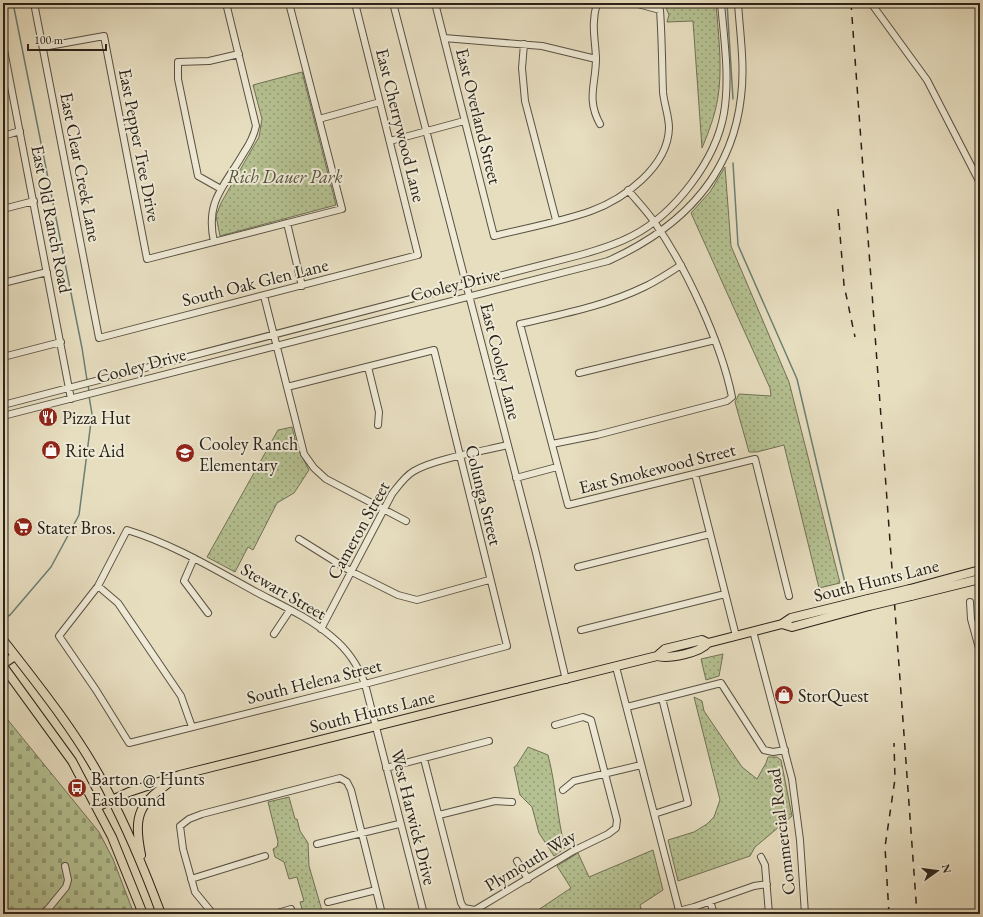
<svg xmlns="http://www.w3.org/2000/svg" width="983" height="917" viewBox="0 0 983 917" font-family="'EB Garamond',serif">
  <style>
    .cemetery { fill: url(#cemetery-stones); stroke: #707256 }
    .park { fill: url(#park-dots); stroke: #707256 }
    .lines { fill: none; stroke-linecap: round; stroke-linejoin: round }
    .stream { stroke: #6b7e74; stroke-width: 1.5 }
    .minor-casing { stroke: #595143; stroke-width: 8 }
    .major-casing { stroke: #2a2219; stroke-width: 10 }
    .minor { stroke: #efead6; stroke-width: 6 }
    .major { stroke: #e7dec0; stroke-width: 8 }
    .rail { stroke: #2a2219; stroke-width: 1.5; stroke-dasharray: 7 7; stroke-linecap: butt }
    .major-bridge-casing { stroke: #2a2219; stroke-width: 10; stroke-linecap: butt }
    .major-bridge { stroke: #e7dec0; stroke-width: 8 }
    .labels { text-anchor: middle; dominant-baseline: central; stroke-width: 4; stroke-linejoin: round; paint-order: stroke }
    .street-label { font-size: 18px; fill: #2a2219; stroke: #efead6 }
    .park-label { font-size: 18px; font-style: italic; fill: #54523d; stroke: #efead6 }
    .poi-label { font-size: 18px; fill: #2a2219; stroke: #efead6; text-anchor: start }
  </style>
  <defs>
    <pattern id="cemetery-stones" width="16" height="16" patternUnits="userSpaceOnUse"><rect width="16" height="16" fill="#b5c192"/><path d="M2 7V4a2 2 0 0 1 4 0v3zM10 15v-3a2 2 0 0 1 4 0v3z" fill="#939c76"/></pattern>
    <pattern id="park-dots" width="8" height="8" patternUnits="userSpaceOnUse"><rect width="8" height="8" fill="#b5c192"/><path d="M2 2h.1M6 6h.1" fill="none" stroke="#939c76" stroke-width="1.8" stroke-linecap="round"/></pattern>
  </defs>
  <rect width="100%" height="100%" fill="#e7dec0"/>
  <filter id="stains"><feTurbulence type="fractalNoise" baseFrequency=".005" numOctaves="4"/><feColorMatrix values="0 0 0 0 .2 0 0 0 0 .09 0 0 0 0 .02 0 0 0 .5 -.17"/></filter>
  <radialGradient id="worn" r=".72"><stop offset=".6" stop-color="#630" stop-opacity="0"/><stop offset="1" stop-color="#630" stop-opacity=".3"/></radialGradient>
  <path class="cemetery" d="M 3,714 L 99,832 L 113,859 L 134,914 L 3,914 Z"/>
  <path class="park" d="M 664,3 L 716,3 C 718,31 722,61 719,89 C 717,110 710,129 702,148 L 693,21 L 667,22 L 669,15 Z
    M 302,72 L 336,205 L 220,236 L 216,216 L 221,203 L 259,137 L 262,119 L 253,85 Z
    M 725,167 L 731,246 L 789,382 L 840,583 L 819,588 L 784,445 L 757,452 L 749,452 L 735,402 L 739,394 L 771,396 L 770,388 L 691,213 L 710,192 Z
    M 292,427 L 297,447 L 309,470 L 294,493 L 277,503 L 253,550 L 248,547 L 235,572 L 207,557 L 278,430 Z
    M 723,654 L 719,676 L 706,680 L 701,659 Z
    M 694,697 L 702,701 L 704,711 L 742,767 L 757,779 L 766,763 L 768,757 L 777,757 L 781,760 L 792,816 L 755,847 L 750,856 L 678,881 L 668,840 L 694,832 L 707,824 L 714,817 L 720,800 Z
    M 528,747 L 548,755 C 556,785 557,818 565,848 L 554,856 L 539,833 L 532,807 L 520,795 L 514,767 L 516,766 Z
    M 289,797 L 295,819 L 297,819 L 300,831 L 308,843 L 309,866 L 323,914 L 300,914 L 302,909 L 300,902 L 304,901 L 297,877 L 289,879 L 284,862 L 275,857 L 273,849 L 277,847 L 278,842 L 268,802 Z
    M 653,850 L 663,890 L 640,905 L 642,912 L 640,914 L 532,914 L 571,888 L 557,866 L 578,853 L 589,877 Z"/>
  <g class="lines">
    <path class="stream" d="M 13,3 L 82,348 L 87,380
      M 727,3 L 733,99
      M 733,163 L 738,245 L 797,379 L 845,583
      M 88,384 L 89,392
      M 3,619 L 10,615 L 51,567 L 79,515 L 92,414 L 89,396"/>
    <defs>
      <path id="minor" d="M 34,3 L 99,338 L 418,255 L 355,3
        M 393,3 L 536,553 L 566,680
        M 435,3 L 494,236 C 526,228 560,222 591,211 C 624,199 668,167 669,128 C 669,116 664,104 663,92 C 662,65 662,37 660,10 L 634,3
        M 597,3 C 591,24 595,37 596,58 C 596,84 586,99 600,124
        M 871,3 L 927,80 L 980,183
        M 444,38 L 542,46 L 596,59
        M 524,44 L 522,68 L 525,101 L 556,220
        M 3,45 L 71,399
        M 43,47 L 104,36 L 147,259 L 342,209 L 289,3
        M 319,119 L 380,102
        M 3,136 L 20,131
        M 390,141 L 464,121
        M 221,189 L 198,176 L 178,79 L 178,62 L 209,61 L 239,54
        M 3,209 L 34,201
        M 287,223 L 302,286
        M 214,242 C 205,201 224,187 243,154 C 249,145 254,136 256,126 L 226,3
        M 681,265 C 669,273 657,281 644,287 C 605,306 562,314 520,324 L 568,505 L 755,459 L 789,596
        M 3,283 L 47,272
        M 264,296 L 304,454 L 314,468 L 326,479 L 406,521
        M 3,357 L 61,342
        M 368,367 L 379,412 L 378,425
        M 579,373 L 715,340
        M 287,387 L 434,350 L 507,646 L 365,684 L 129,743 L 96,690 L 59,636 L 98,586 L 127,530 C 173,544 214,569 256,592 C 281,605 310,618 332,637 C 348,650 358,665 365,684 L 424,914
        M 3,405 L 580,255 C 598,250 615,245 632,236 C 675,214 716,160 724,113 C 730,77 724,39 721,3
        M 3,416 L 608,261 C 679,229 732,178 741,97 C 745,66 740,34 738,3
        M 552,444 L 597,435 L 727,401 L 732,397 C 721,343 687,269 655,223 C 647,211 637,201 628,190
        M 695,474 L 736,636
        M 516,478 L 557,467
        M 299,539 L 352,572 L 398,595 L 417,600 L 489,580
        M 194,558 L 184,581 L 208,613
        M 578,567 L 710,534
        M 98,586 L 118,603 L 181,696 L 192,727
        M 970,602 L 971,619 L 980,652
        M 321,629 L 392,494 C 399,485 405,476 414,471 C 434,459 483,451 508,445
        M 581,630 L 725,594
        M 753,631 L 792,779 L 800,840 L 805,914
        M 274,634 L 290,610
        M 616,667 L 680,914
        M 627,707 L 721,683 L 764,750 L 773,752 L 785,750
        M 424,759 L 461,903 L 464,908 L 475,910 L 573,851 L 608,834 L 616,828 L 617,820 L 591,720 L 583,717 L 555,725
        M 386,768 L 489,741
        M 563,790 L 574,781 L 641,765
        M 654,814 L 688,803 L 662,698
        M 439,815 L 495,801 L 512,802
        M 317,844 L 399,824
        M 761,857 L 765,865 L 769,914
        M 517,861 L 528,879
        M 191,879 L 265,856
        M 710,901 L 714,914
        M 328,902 L 376,890
        M 44,914 L 66,887 L 68,880 L 65,866
        M 213,914 L 195,892 L 183,849 L 180,826 L 189,819 L 202,814 L 340,778 L 347,782 L 351,790 L 382,914
        M 274,914 L 291,909
        M 667,914 L 694,907 L 754,886 L 767,884"/>
      <path id="major" d="M 910,589 L 980,570
        M 911,596 L 980,579
        M 782,624 L 792,627 L 869,606
        M 3,640 C 39,686 79,736 106,788 C 127,828 145,871 161,914
        M 657,656 L 665,649 L 702,640 L 708,643
        M 3,664 L 15,656
        M 3,666 L 72,761 L 112,837 L 143,914
        M 97,807 L 129,792 L 180,775 L 657,656 C 669,659 700,653 708,643 L 782,624 L 791,618 L 868,599
        M 141,855 C 133,813 139,804 173,780"/>
    </defs>
    <use href="#minor" class="minor-casing"/>
    <use href="#major" class="major-casing"/>
    <use href="#minor" class="minor"/>
    <use href="#major" class="major"/>
    <path class="rail" d="M 851,3 L 917,914
      M 838,209 L 844,285 L 855,337
      M 889,914 L 885,847 L 895,779 L 894,743"/>
    <defs>
      <path id="major-bridge" d="M 868,599 L 910,589
        M 869,606 L 911,596"/>
    </defs>
    <use href="#major-bridge" class="major-bridge-casing"/>
    <use href="#major-bridge" class="major-bridge"/>
  </g>
  <defs>
    <symbol id="restaurant-disc" viewBox="-11 -11 22 22"><circle r="9.5" fill="#8f2418" stroke="#efead6"/><path d="M-5-6h1v4h1v-4h1v4h1v-4h1v5L-1.5 .5V6h-2V.5L-5-1ZM5-6V6H3V1.5H1.5Q1.5-4 5-6Z" fill="#fff"/></symbol>
    <symbol id="shop-disc" viewBox="-11 -11 22 22"><circle r="9.5" fill="#8f2418" stroke="#efead6"/><path d="M-5-2.5h2.3a2.7 3.5 0 0 1 5.4 0H5L5.5 6h-11ZM-1.5-2.5h3a1.5 2.3 0 0 0-3 0Z" fill="#fff"/></symbol>
    <symbol id="school-disc" viewBox="-11 -11 22 22"><circle r="9.5" fill="#8f2418" stroke="#efead6"/><path d="M0-5L7-2L0 1L-7-2ZM-4 1L0 2.5L4 1V4Q0 6-4 4Z" fill="#fff"/></symbol>
    <symbol id="supermarket-disc" viewBox="-11 -11 22 22"><circle r="9.5" fill="#8f2418" stroke="#efead6"/><path d="M-6-5.5h2.5l.6 2H6L4.5 2H-2.5L-4.4-4H-6ZM-1.5 3.2a1.3 1.3 0 1 0 .1 0ZM3 3.2a1.3 1.3 0 1 0 .1 0Z" fill="#fff"/></symbol>
    <symbol id="bus-disc" viewBox="-11 -11 22 22"><circle r="9.5" fill="#8f2418" stroke="#efead6"/><path d="M-5-6H5V4H4V6H2V4H-2V6H-4V4H-5ZM-3.5-4V0h7V-4ZM-3.5 1.2v1.5H-2V1.2ZM2 1.2v1.5H3.5V1.2Z" fill="#fff"/></symbol>
  </defs>
  <g fill-rule="evenodd">
    <use href="#restaurant-disc" x="37" y="406" width="22" height="22"/>
    <use href="#shop-disc" x="40" y="439" width="22" height="22"/>
    <use href="#school-disc" x="174" y="442" width="22" height="22"/>
    <use href="#supermarket-disc" x="12" y="516" width="22" height="22"/>
    <use href="#shop-disc" x="773" y="684" width="22" height="22"/>
    <use href="#bus-disc" x="66" y="777" width="22" height="22"/>
  </g>
  <g class="labels">
    <g class="street-label">
      <text transform="translate(479 116) rotate(76)">East Overland Street</text>
      <text transform="translate(401 125) rotate(76)">East Cherrywood Lane</text>
      <text transform="translate(140 145) rotate(79)">East Pepper Tree Drive</text>
      <text transform="translate(81 167) rotate(79)">East Clear Creek Lane</text>
      <text transform="translate(52 219) rotate(79)">East Old Ranch Road</text>
      <text transform="translate(255 282) rotate(-14)">South Oak Glen Lane</text>
      <text transform="translate(455 284) rotate(-14)">Cooley Drive</text>
      <text transform="translate(501 361) rotate(76)">East Cooley Lane</text>
      <text transform="translate(141 365) rotate(-15)">Cooley Drive</text>
      <text transform="translate(657 468) rotate(-14)">East Smokewood Street</text>
      <text transform="translate(484 495) rotate(76)">Colunga Street</text>
      <text transform="translate(358 530) rotate(-61)">Cameron Street</text>
      <text transform="translate(876 580) rotate(-14)">South Hunts Lane</text>
      <text transform="translate(284 591) rotate(30)">Stewart Street</text>
      <text transform="translate(314 681) rotate(-14)">South Helena Street</text>
      <text transform="translate(372 711) rotate(-14)">South Hunts Lane</text>
      <text transform="translate(414 817) rotate(76)">West Harwick Drive</text>
      <text transform="translate(781 832) rotate(-97)">Commercial Road</text>
      <text transform="translate(530 860) rotate(-31)">Plymouth Way</text>
    </g>
    <g class="park-label">
      <text x="285" y="176">Rich Dauer Park</text>
    </g>
    <g class="poi-label">
      <text x="62" y="417">Pizza Hut</text>
      <text x="199" y="443">Cooley Ranch<tspan x="199" dy="21">Elementary</tspan></text>
      <text x="65" y="450">Rite Aid</text>
      <text x="37" y="527">Stater Bros.</text>
      <text x="798" y="695">StorQuest</text>
      <text x="91" y="778">Barton @ Hunts<tspan x="91" dy="21">Eastbound</tspan></text>
    </g>
  </g>
  <rect width="983" height="917" fill="none" stroke="#e7dec0" stroke-width="16"/>
  <rect x="4" y="4" width="975" height="909" fill="none" stroke="#2a2219" stroke-width="2"/>
  <rect x="8" y="8" width="967" height="901" fill="none" stroke="#2a2219"/>
  <g transform="translate(937 871) rotate(76)" stroke="#efead6" stroke-width="3" paint-order="stroke">
  <path d="M0-3L7 15L0 10L-7 15Z" fill="#2a2219"/>
  <text y="-6" font-size="11" font-weight="bold" text-anchor="middle" fill="#2a2219">N</text>
  </g>
  <path d="M28 44v6h78v-6" fill="none" stroke="#2a2219" stroke-width="2"/>
  <text x="34" y="44" font-size="12" fill="#2a2219" stroke="#efead6" stroke-width="3" paint-order="stroke">100 m</text>
  <rect width="100%" height="100%" filter="url(#stains)"/>
  <rect width="100%" height="100%" fill="url(#worn)"/>
</svg>
